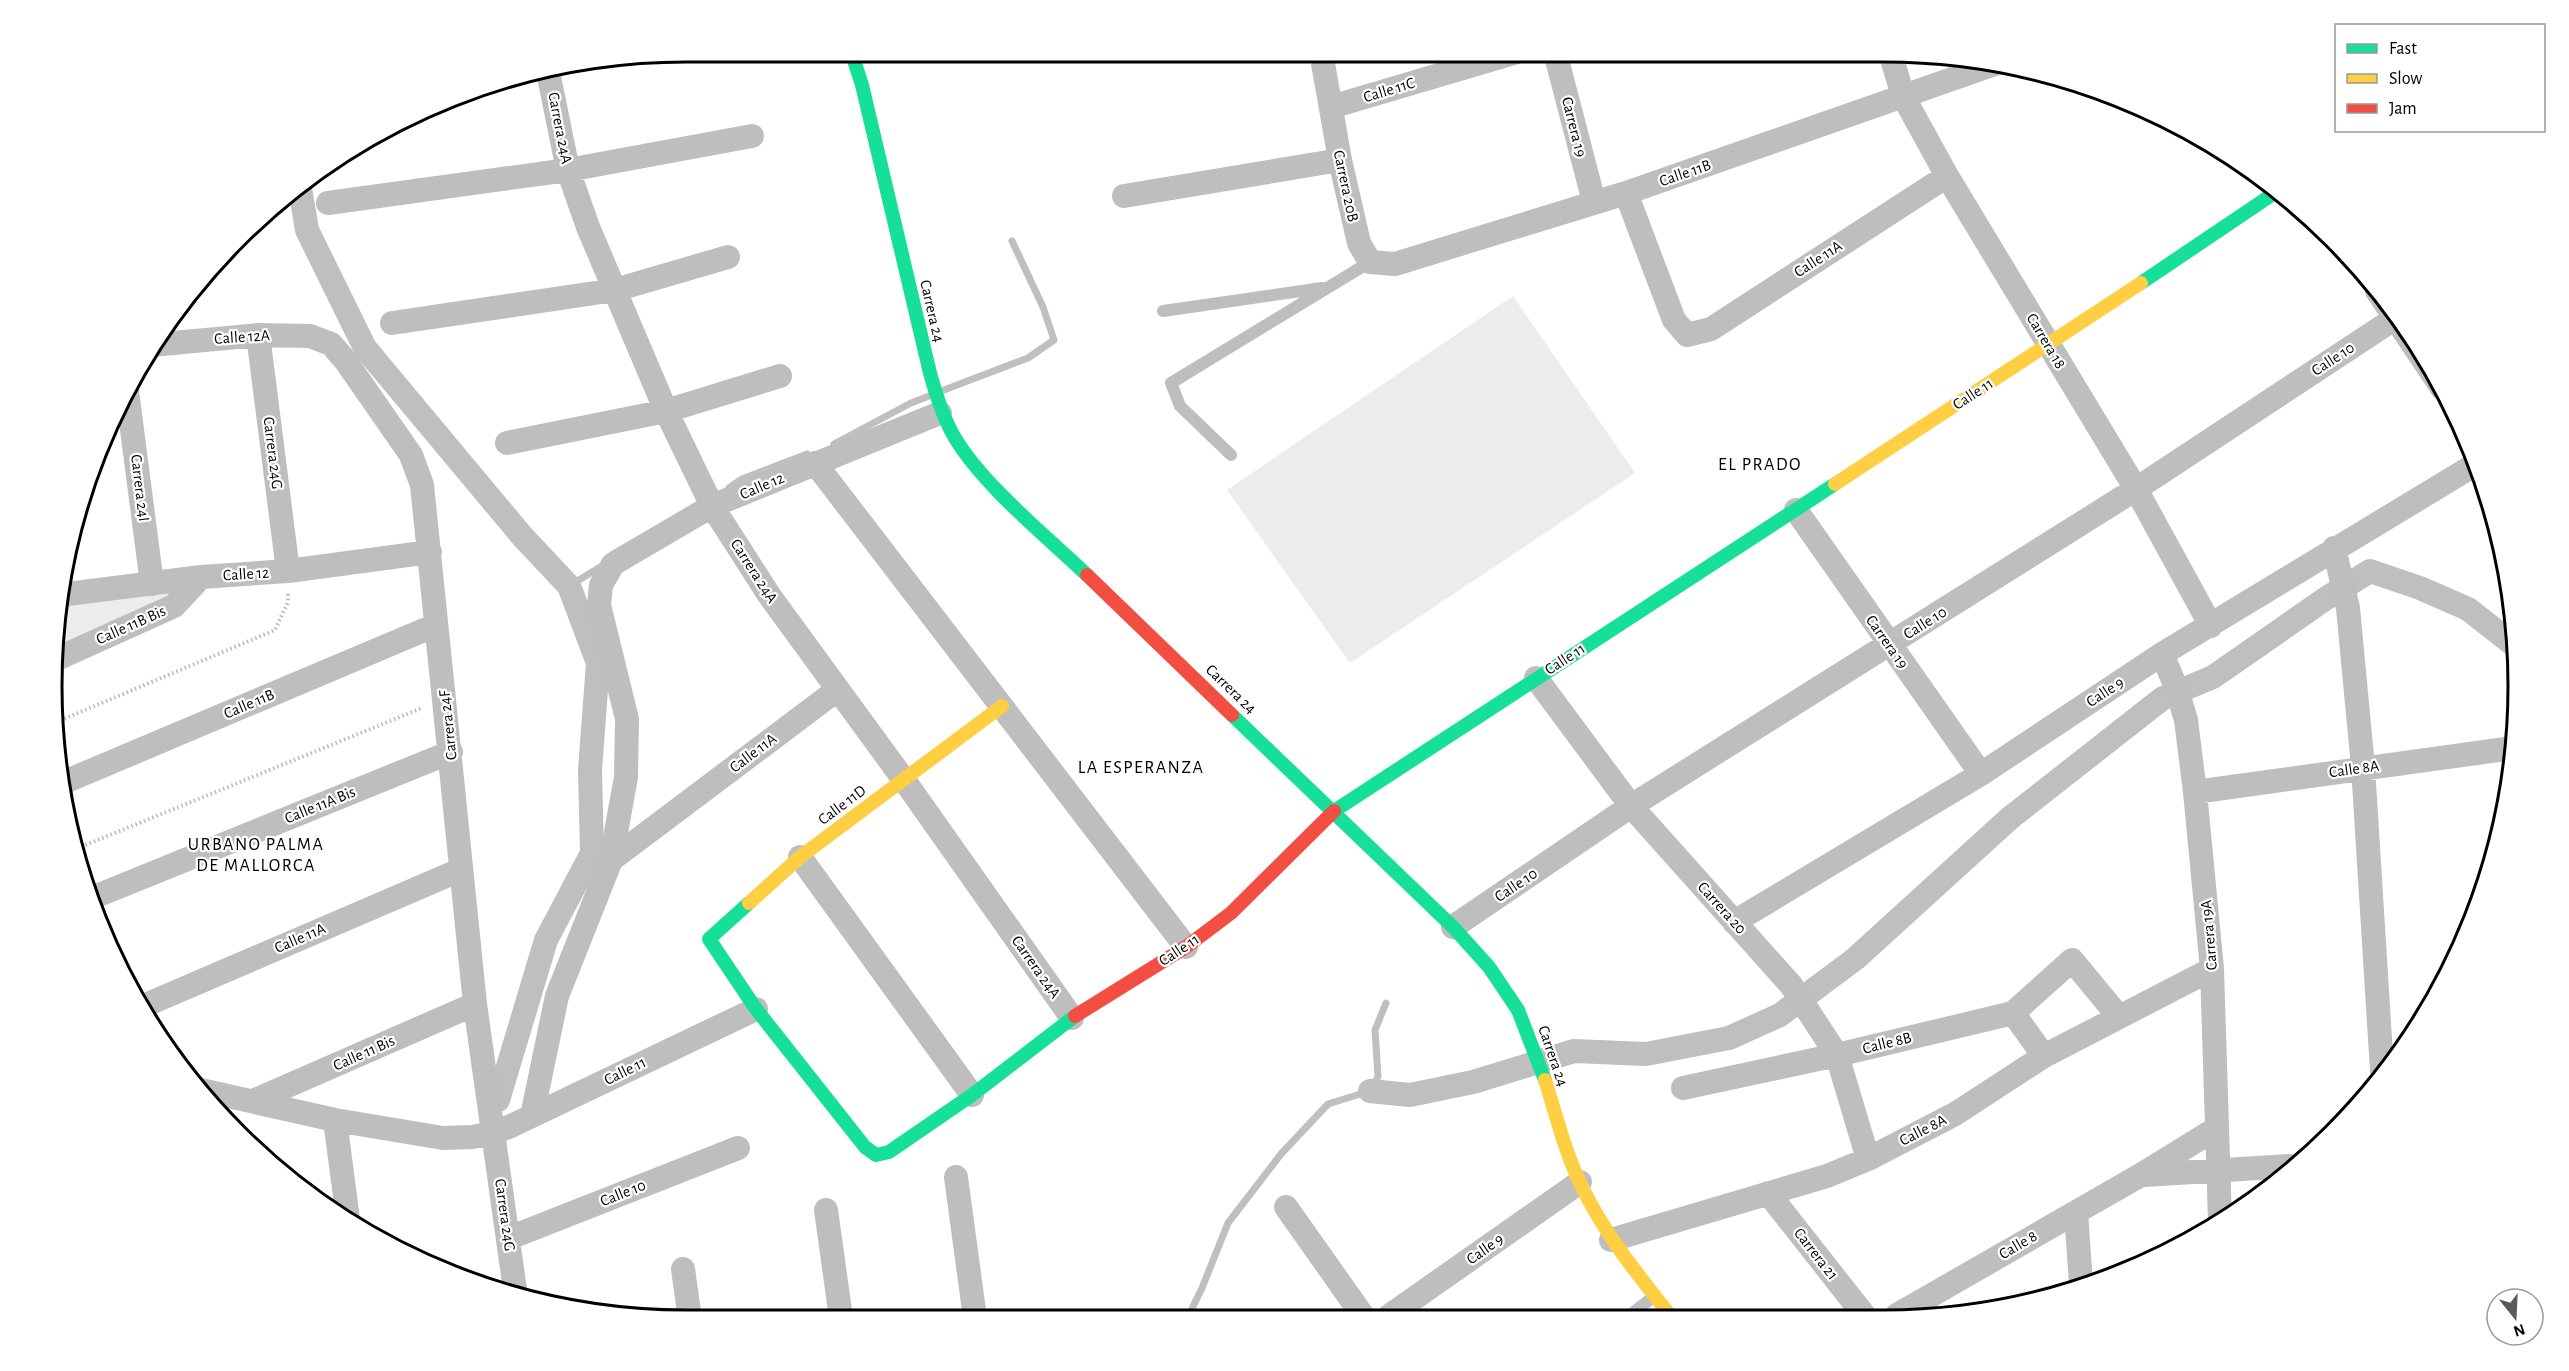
<svg xmlns="http://www.w3.org/2000/svg" width="2569" height="1371" viewBox="0 0 2569 1371" font-family="'Alegreya Sans',sans-serif">
  <style>
    .green { fill: #ececec }
    .lines { fill: none; stroke-linecap: round; stroke-linejoin: round }
    .stream { stroke: #bfbfbf; stroke-width: 7 }
    .canal { stroke: #bfbfbf; stroke-width: 24 }
    .path { stroke: #b9b9b9; stroke-width: 4; stroke-dasharray: 1.5 3; stroke-linecap: butt }
    .lane { stroke: #bebebe; stroke-width: 12 }
    .street { stroke: #bebebe; stroke-width: 24 }
    .fast { stroke: #16e098; stroke-width: 14 }
    .slow { stroke: #ffcf43; stroke-width: 14 }
    .jam { stroke: #f24e42; stroke-width: 14 }
    .labels { text-anchor: middle; dominant-baseline: central; stroke-width: 4.5; stroke-linejoin: round; paint-order: stroke }
    .street-label { font-size: 16px; fill: #000; stroke: #fff }
    .neighbourhood-label { font-size: 18px; letter-spacing: 1.5px; fill: #000; stroke: #fff }
    .rim { fill: none; stroke: #000; stroke-width: 3 }
  </style>
  <rect width="100%" height="100%" fill="#fff"/>
  <path class="green" d="M 1513,296 L 1635,473 L 1350,663 L 1227,490 Z
    M 201,577 L 52,661 L 52,644 L 61,594 Z"/>
  <g class="lines">
    <path class="stream" d="M 944,390 L 1028,358 L 1054,340 L 1043,307 L 1012,241
      M 834,444 L 911,403 L 929,396
      M 729,488 L 742,479 L 807,454
      M 569,586 L 602,566
      M 1188,1317 L 1202,1288 L 1228,1223 L 1281,1154 L 1328,1104 L 1370,1091 L 1378,1077 L 1375,1030 L 1386,1003"/>
    <path class="canal" d="M 299,182 L 307,230 L 365,348 L 522,536 L 569,586 L 598,663 L 590,770 L 592,853 L 546,940 L 498,1100
      M 1370,1091 L 1410,1095 L 1473,1082 L 1574,1051 L 1646,1054 L 1729,1038 L 1780,1015 L 1855,959 L 2010,818 L 2163,698 L 2213,677 L 2325,599 L 2370,571 L 2420,588 L 2468,609 L 2514,645"/>
    <path class="path" d="M 52,724 L 275,630 L 288,602 L 288,594
      M 73,850 L 422,708"/>
    <path class="lane" d="M 1163,311 L 1322,288
      M 1231,455 L 1180,406 L 1171,383 L 1370,262
      M 1629,1316 L 1653,1297"/>
    <path class="street" d="M 1321,52 L 1340,160 L 1359,243 L 1370,262 L 1395,264 L 1626,193 L 1995,64
      M 1555,52 L 1594,202
      M 1890,52 L 1903,96 L 1947,176 L 2136,489 L 2211,626
      M 547,67 L 568,170 L 588,227 L 666,411 L 712,506 L 769,595 L 904,780 L 1072,1018
      M 1331,107 L 1517,52
      M 1626,193 L 1674,320 L 1687,335 L 1711,329 L 1947,176
      M 1124,196 L 1340,160
      M 328,203 L 568,170 L 752,136
      M 2377,291 L 2442,388
      M 392,323 L 615,290 L 728,257
      M 258,335 L 288,571
      M 152,345 L 258,335 L 310,336 L 331,344 L 345,360 L 411,455 L 422,485 L 475,1004 L 516,1297
      M 127,391 L 152,584
      M 507,443 L 666,411 L 780,376
      M 815,463 L 1186,947
      M 1796,510 L 1981,774
      M 2334,548 L 2348,608 L 2363,767 L 2382,1071
      M 60,595 L 201,577 L 288,571 L 430,552
      M 2162,654 L 2176,687 L 2186,720 L 2195,792 L 2212,969 L 2220,1221
      M 52,661 L 174,606 L 201,577
      M 1536,678 L 1631,806 L 1791,985 L 1837,1055 L 1868,1159
      M 62,783 L 436,625
      M 2195,792 L 2513,748
      M 800,857 L 972,1095
      M 611,860 L 837,690
      M 89,899 L 451,752
      M 1734,922 L 1981,774 L 2162,654 L 2476,464
      M 1453,927 L 1631,806 L 2136,489 L 2397,317
      M 141,1007 L 460,870
      M 2013,1013 L 2044,1056
      M 1683,1088 L 1837,1055 L 2013,1013 L 2072,960 L 2119,1017
      M 201,1090 L 335,1120 L 443,1138 L 472,1137 L 493,1133 L 511,1126 L 756,1009
      M 253,1101 L 475,1004
      M 532,1116 L 557,996 L 611,860 L 626,777 L 627,719 L 599,605 L 601,585 L 613,564 L 712,506 L 940,413
      M 335,1120 L 348,1219
      M 2144,1175 L 2290,1166
      M 956,1177 L 975,1318
      M 1768,1193 L 1864,1315
      M 1286,1207 L 1363,1316
      M 826,1210 L 841,1318
      M 2076,1212 L 2081,1284
      M 509,1238 L 738,1148
      M 1611,1240 L 1827,1176 L 1868,1159 L 1955,1114 L 2044,1056 L 2212,969
      M 683,1269 L 690,1319
      M 1897,1315 L 2139,1176 L 2217,1128
      M 1389,1316 L 1580,1182"/>
    <path class="fast" d="M 851,51 L 862,85 L 930,373 C 936,395 943,418 955,438 C 984,486 1045,535 1087,575
      M 2141,283 L 2279,190
      M 1232,715 L 1453,927 L 1489,967 L 1518,1010 L 1545,1080
      M 1334,811 L 1835,484
      M 749,903 L 709,939 L 756,1009 L 865,1147 L 876,1155 L 889,1152 L 972,1095 L 1075,1016"/>
    <path class="slow" d="M 1835,484 L 2141,283
      M 749,903 L 800,857 L 1002,706
      M 1545,1080 C 1556,1115 1565,1152 1581,1185 C 1604,1233 1637,1274 1670,1315"/>
    <path class="jam" d="M 1087,575 L 1232,715
      M 1075,1016 L 1186,947 L 1231,913 L 1334,811"/>
  </g>
  <g class="labels">
    <g class="street-label">
      <text transform="translate(1389 90) rotate(-17)">Calle 11C</text>
      <text transform="translate(1574 127) rotate(76)">Carrera 19</text>
      <text transform="translate(560 128) rotate(79)">Carrera 24A</text>
      <text transform="translate(1685 173) rotate(-19)">Calle 11B</text>
      <text transform="translate(1346 186) rotate(78)">Carrera 20B</text>
      <text transform="translate(1818 259) rotate(-33)">Calle 11A</text>
      <text transform="translate(932 311) rotate(77)">Carrera 24</text>
      <text transform="translate(242 337) rotate(-4)">Calle 12A</text>
      <text transform="translate(2046 341) rotate(59)">Carrera 18</text>
      <text transform="translate(2333 359) rotate(-33)">Calle 10</text>
      <text transform="translate(1973 394) rotate(-33)">Calle 11</text>
      <text transform="translate(273 453) rotate(83)">Carrera 24G</text>
      <text transform="translate(762 486) rotate(-23)">Calle 12</text>
      <text transform="translate(140 488) rotate(83)">Carrera 24I</text>
      <text transform="translate(754 571) rotate(57)">Carrera 24A</text>
      <text transform="translate(246 574) rotate(-4)">Calle 12</text>
      <text transform="translate(1925 623) rotate(-32)">Calle 10</text>
      <text transform="translate(131 625) rotate(-24)">Calle 11B Bis</text>
      <text transform="translate(1887 642) rotate(55)">Carrera 19</text>
      <text transform="translate(1565 659) rotate(-33)">Calle 11</text>
      <text transform="translate(1231 689) rotate(44)">Carrera 24</text>
      <text transform="translate(2105 692) rotate(-33)">Calle 9</text>
      <text transform="translate(249 704) rotate(-23)">Calle 11B</text>
      <text transform="translate(448 725) rotate(-96)">Carrera 24F</text>
      <text transform="translate(753 753) rotate(-37)">Calle 11A</text>
      <text transform="translate(2354 769) rotate(-8)">Calle 8A</text>
      <text transform="translate(320 805) rotate(-22)">Calle 11A Bis</text>
      <text transform="translate(842 805) rotate(-37)">Calle 11D</text>
      <text transform="translate(1516 885) rotate(-34)">Calle 10</text>
      <text transform="translate(1722 908) rotate(48)">Carrera 20</text>
      <text transform="translate(2209 935) rotate(-95)">Carrera 19A</text>
      <text transform="translate(300 938) rotate(-23)">Calle 11A</text>
      <text transform="translate(1179 950) rotate(-34)">Calle 11</text>
      <text transform="translate(1036 967) rotate(55)">Carrera 24A</text>
      <text transform="translate(1887 1043) rotate(-14)">Calle 8B</text>
      <text transform="translate(364 1053) rotate(-24)">Calle 11 Bis</text>
      <text transform="translate(1553 1056) rotate(71)">Carrera 24</text>
      <text transform="translate(625 1071) rotate(-26)">Calle 11</text>
      <text transform="translate(1923 1130) rotate(-27)">Calle 8A</text>
      <text transform="translate(623 1193) rotate(-22)">Calle 10</text>
      <text transform="translate(505 1215) rotate(82)">Carrera 24G</text>
      <text transform="translate(2018 1245) rotate(-30)">Calle 8</text>
      <text transform="translate(1485 1249) rotate(-35)">Calle 9</text>
      <text transform="translate(1816 1254) rotate(52)">Carrera 21</text>
    </g>
    <g class="neighbourhood-label">
      <text x="1760" y="465">EL PRADO</text>
      <text x="1141" y="768">LA ESPERANZA</text>
      <text x="256" y="845">URBANO PALMA<tspan x="256" dy="21">DE MALLORCA</tspan></text>
    </g>
  </g>
  <path d="M0 0H2569V1371H0ZM686 62H1884A624 624 0 0 1 2508 686V686A624 624 0 0 1 1884 1310H686A624 624 0 0 1 62 686V686A624 624 0 0 1 686 62Z" fill="#fff" fill-rule="evenodd"/>
  <path class="rim" d="M686 62H1884A624 624 0 0 1 2508 686V686A624 624 0 0 1 1884 1310H686A624 624 0 0 1 62 686V686A624 624 0 0 1 686 62Z"/>
  <rect x="2335" y="24" width="210" height="108" fill="#ffffff" stroke="#999999" stroke-width="1.5"/>
  <rect x="2347" y="44" width="30" height="9" fill="#16e098" stroke="#999999" stroke-width="1.5"/>
  <text x="2389" y="54" font-size="18" fill="#000000">Fast</text>
  <rect x="2347" y="74" width="30" height="9" fill="#ffcf43" stroke="#999999" stroke-width="1.5"/>
  <text x="2389" y="84" font-size="18" fill="#000000">Slow</text>
  <rect x="2347" y="104" width="30" height="9" fill="#f24e42" stroke="#999999" stroke-width="1.5"/>
  <text x="2389" y="114" font-size="18" fill="#000000">Jam</text>
  <g transform="translate(2515 1317) rotate(162)"><circle r="28" fill="#ffffff" stroke="#999999" stroke-width="1.5"/>
  <path d="M0-4.5L10 22L0 15L-10 22Z" fill="#595959"/>
  <text y="-9" font-size="16" font-weight="bold" text-anchor="middle" fill="#000000">N</text>
  </g>
</svg>
